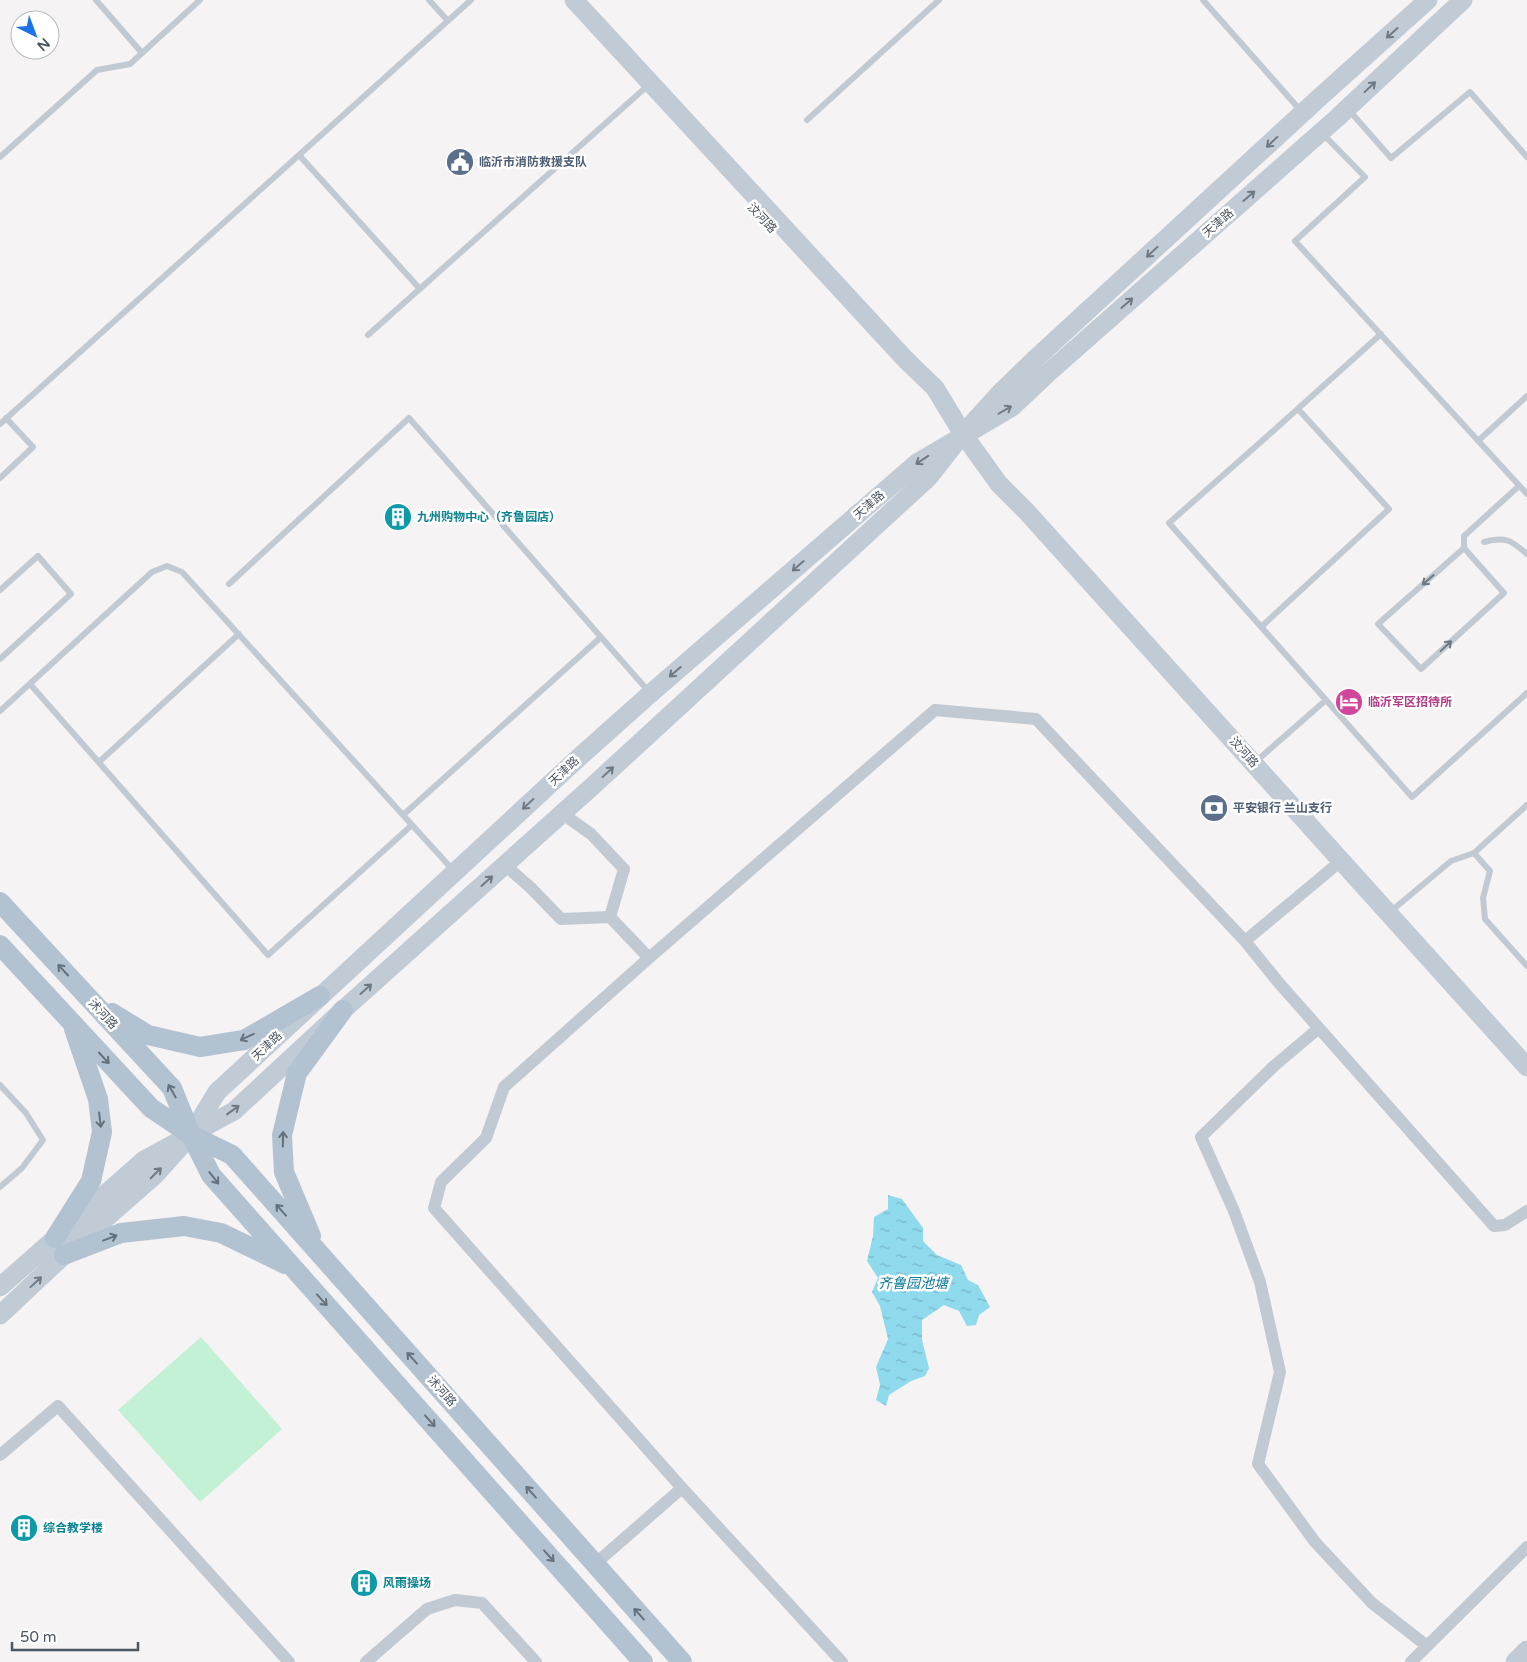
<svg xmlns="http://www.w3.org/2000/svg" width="1527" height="1662" viewBox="0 0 1527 1662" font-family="'Varela Round','Noto Sans SC',sans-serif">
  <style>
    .pitch { fill: #c3f1d5 }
    .water { fill: url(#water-ripples) }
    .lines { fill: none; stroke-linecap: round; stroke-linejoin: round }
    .lane { stroke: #c1cad2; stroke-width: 6 }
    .street { stroke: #c1cad2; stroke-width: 12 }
    .secondary { stroke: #c1cbd6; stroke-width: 19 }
    .primary { stroke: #b3c2d1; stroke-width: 20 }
    .oneway { stroke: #6e7984 }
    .oneway2 { stroke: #6e7983 }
    .oneway3 { stroke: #64717d }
    .labels { text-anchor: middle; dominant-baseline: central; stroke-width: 5; stroke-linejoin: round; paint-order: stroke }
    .service-label { font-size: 12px; font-weight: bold; fill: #4e5e75; stroke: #fff; text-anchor: start }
    .street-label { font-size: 12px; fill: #4a5661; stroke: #fff }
    .culture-label { font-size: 12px; font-weight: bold; fill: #0d838f; stroke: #fff; text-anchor: start }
    .hotel-label { font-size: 12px; font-weight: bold; fill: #b23c85; stroke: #fff; text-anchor: start }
    .water-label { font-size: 14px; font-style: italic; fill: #0c7c9b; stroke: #fff }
  </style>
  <defs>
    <pattern id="water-ripples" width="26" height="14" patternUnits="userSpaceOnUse" patternTransform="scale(1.25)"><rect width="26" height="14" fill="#90daee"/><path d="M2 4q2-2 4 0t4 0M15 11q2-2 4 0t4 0" fill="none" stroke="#78b4c4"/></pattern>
  </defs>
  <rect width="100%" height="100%" fill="#f5f3f3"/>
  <path class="pitch" d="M 201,1337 L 282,1429 L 200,1502 L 118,1410 Z"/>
  <path class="water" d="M 888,1195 L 902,1199 L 923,1228 L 923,1241 L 937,1255 L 961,1265 L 968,1280 L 978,1285 L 990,1307 L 979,1315 L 976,1325 L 967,1326 L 959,1311 L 944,1305 L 922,1320 L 922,1340 L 929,1368 L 925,1376 L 911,1381 L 889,1395 L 886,1406 L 876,1400 L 880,1385 L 876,1367 L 888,1339 L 880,1306 L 872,1292 L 878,1278 L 867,1261 L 873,1236 L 874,1217 L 888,1209 Z"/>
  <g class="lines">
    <path class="lane" d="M 96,0 L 142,53
      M 429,0 L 448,21
      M 1203,0 L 1301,111
      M 1348,109 L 1391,158 L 1470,92 L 1527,157
      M 807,120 L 939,0
      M 1322,133 L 1365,177 L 1295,241 L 1527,494
      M 0,157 L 97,70 L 130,64 L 200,0
      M 420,289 L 299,155 L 471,0
      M 1381,334 L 1272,432 L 1169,523 L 1412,797 L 1527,693
      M 368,335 L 644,89
      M 0,424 L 299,155
      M 1478,441 L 1527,396
      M 0,478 L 33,447 L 6,418
      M 1484,542 C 1505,536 1511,540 1527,554
      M 1464,548 L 1378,624 L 1421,669 L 1504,593 L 1464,548 L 1464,536 L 1519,486
      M 229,584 L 409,418 L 650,693
      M 0,590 L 38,556 L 71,594 L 0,659
      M 1261,627 L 1389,509 L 1298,409
      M 30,684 L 268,955 L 412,825
      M 0,711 L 152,572 L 167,566 L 182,572 L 453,870
      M 1261,757 L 1326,700
      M 99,762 L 239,634
      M 403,815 L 601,637
      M 1474,853 L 1490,871 L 1483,898 L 1485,919 L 1527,966
      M 1396,907 L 1451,861 L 1474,853 L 1527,805
      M 0,1085 L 26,1113 L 43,1140 L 22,1168 L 0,1187"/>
    <path class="street" d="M 563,814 L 591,834 L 624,869 L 610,917 L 649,958 L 935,710 L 1036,719 L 1245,941 L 1342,860
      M 505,865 L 531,888 L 561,919 L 610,917
      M 1245,941 L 1279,983 L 1494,1226 L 1505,1225 L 1527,1211
      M 649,958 L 504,1087 L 486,1138 L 441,1182 L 434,1208 L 682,1488 L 842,1662
      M 1319,1028 L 1274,1066 L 1201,1137 L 1234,1211 L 1260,1282 L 1280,1372 L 1258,1464 L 1315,1542 L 1372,1603 L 1427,1646
      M 0,1455 L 58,1406 L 289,1662
      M 595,1564 L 682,1488
      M 366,1662 L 427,1609 L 455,1600 L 482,1603 L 536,1662
      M 1411,1662 L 1527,1547"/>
    <path class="secondary" d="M 574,0 L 906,360 L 935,388 L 963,434 L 999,484 L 1026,511 L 1527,1067
      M 972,424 L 1001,392 L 1034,360 L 1320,97 L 1428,0
      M 0,1287 L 144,1160 L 234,1111 L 343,1010 L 596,783 L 929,477 L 954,445
      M 0,1315 L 64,1255 L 156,1174 L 191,1135 L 217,1092 L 575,761 L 650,694 L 917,463 L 1012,407 L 1047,374 L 1337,118 L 1463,0
      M 1515,1662 L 1527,1650"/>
    <path class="primary" d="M 0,902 L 172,1088 L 191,1135 L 211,1175 L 643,1662
      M 0,945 L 151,1108 L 191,1135 L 232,1155 L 682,1662
      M 112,1013 L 148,1035 L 200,1047 L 244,1040 L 320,996
      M 311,1236 L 284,1172 L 282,1135 L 297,1073 L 343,1010
      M 55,1238 L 91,1181 L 102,1132 L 98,1099 L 74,1029
      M 64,1255 L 121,1233 L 184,1226 L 221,1233 L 285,1264"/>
  </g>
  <defs><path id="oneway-shaft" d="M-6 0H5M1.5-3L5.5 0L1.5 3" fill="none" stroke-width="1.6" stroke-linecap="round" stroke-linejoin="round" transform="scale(1.25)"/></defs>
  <g class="oneway">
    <use href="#oneway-shaft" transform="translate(1392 33) rotate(138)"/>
    <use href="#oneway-shaft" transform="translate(1370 87) rotate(-43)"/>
    <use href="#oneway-shaft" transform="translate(1272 142) rotate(137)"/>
    <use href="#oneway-shaft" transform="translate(1249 196) rotate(-41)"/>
    <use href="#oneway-shaft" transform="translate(1152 252) rotate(137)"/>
    <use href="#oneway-shaft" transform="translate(1127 303) rotate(-41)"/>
    <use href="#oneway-shaft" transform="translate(1005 410) rotate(-30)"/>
    <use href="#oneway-shaft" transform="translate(922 460) rotate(146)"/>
    <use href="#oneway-shaft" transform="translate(798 566) rotate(139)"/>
    <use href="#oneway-shaft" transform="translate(675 672) rotate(139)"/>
    <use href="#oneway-shaft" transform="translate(608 772) rotate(-43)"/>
    <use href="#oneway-shaft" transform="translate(528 804) rotate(137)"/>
    <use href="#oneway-shaft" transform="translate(487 881) rotate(-42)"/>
    <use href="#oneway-shaft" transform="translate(366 989) rotate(-42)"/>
    <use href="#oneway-shaft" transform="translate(233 1110) rotate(-36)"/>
    <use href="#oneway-shaft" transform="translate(156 1173) rotate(-45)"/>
    <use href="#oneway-shaft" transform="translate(36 1282) rotate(-43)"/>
  </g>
  <g class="oneway2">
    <use href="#oneway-shaft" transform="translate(1428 580) rotate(139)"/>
    <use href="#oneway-shaft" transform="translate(1446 646) rotate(-43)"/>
  </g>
  <g class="oneway3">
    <use href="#oneway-shaft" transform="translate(63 970) rotate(-133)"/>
    <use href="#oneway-shaft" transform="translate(247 1037) rotate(155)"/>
    <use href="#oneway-shaft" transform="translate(104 1058) rotate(47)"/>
    <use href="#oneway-shaft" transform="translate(172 1091) rotate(-120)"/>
    <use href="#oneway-shaft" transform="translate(100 1120) rotate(83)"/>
    <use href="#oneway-shaft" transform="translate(283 1139) rotate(-89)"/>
    <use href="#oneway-shaft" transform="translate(214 1178) rotate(52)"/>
    <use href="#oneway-shaft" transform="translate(281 1210) rotate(-132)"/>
    <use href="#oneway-shaft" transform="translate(110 1238) rotate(-21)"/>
    <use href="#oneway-shaft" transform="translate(322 1300) rotate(48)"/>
    <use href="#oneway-shaft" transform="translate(412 1358) rotate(-132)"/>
    <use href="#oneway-shaft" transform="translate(430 1421) rotate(48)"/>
    <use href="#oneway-shaft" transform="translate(531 1492) rotate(-132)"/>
    <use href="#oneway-shaft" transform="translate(549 1556) rotate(48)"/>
    <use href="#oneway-shaft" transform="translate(639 1614) rotate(-132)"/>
  </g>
  <defs>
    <symbol id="civic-disc" viewBox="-11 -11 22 22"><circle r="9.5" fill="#5c6f8a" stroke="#fff"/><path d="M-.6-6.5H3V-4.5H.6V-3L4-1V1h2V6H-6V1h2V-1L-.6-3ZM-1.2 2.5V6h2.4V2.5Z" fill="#fff"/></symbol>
    <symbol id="building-disc" viewBox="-11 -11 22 22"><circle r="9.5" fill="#0f9aa8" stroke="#fff"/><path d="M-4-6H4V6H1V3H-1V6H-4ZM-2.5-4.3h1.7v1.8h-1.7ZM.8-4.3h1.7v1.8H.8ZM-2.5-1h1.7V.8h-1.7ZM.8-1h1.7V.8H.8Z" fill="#fff"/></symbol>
    <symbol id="hotel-disc" viewBox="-11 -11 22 22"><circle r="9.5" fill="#d1479c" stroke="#fff"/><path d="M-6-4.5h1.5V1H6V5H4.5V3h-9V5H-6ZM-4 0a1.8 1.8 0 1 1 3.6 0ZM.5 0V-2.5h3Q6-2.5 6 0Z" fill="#fff"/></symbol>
    <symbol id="bank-disc" viewBox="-11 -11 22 22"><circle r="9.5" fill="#5c6f8a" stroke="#fff"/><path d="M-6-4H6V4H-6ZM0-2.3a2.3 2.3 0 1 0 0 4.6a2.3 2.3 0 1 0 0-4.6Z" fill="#fff"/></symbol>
  </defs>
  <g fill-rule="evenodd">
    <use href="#civic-disc" x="444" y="146" width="32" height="32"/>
    <use href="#building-disc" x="382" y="501" width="32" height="32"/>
    <use href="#hotel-disc" x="1333" y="686" width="32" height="32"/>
    <use href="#bank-disc" x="1198" y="792" width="32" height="32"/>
    <use href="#building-disc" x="8" y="1512" width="32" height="32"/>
    <use href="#building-disc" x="348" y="1567" width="32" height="32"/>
  </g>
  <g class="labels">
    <g class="service-label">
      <text x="479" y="162">临沂市消防救援支队</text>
      <text x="1233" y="808">平安银行 兰山支行</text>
    </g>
    <g class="street-label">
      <text transform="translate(762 218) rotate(47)">汶河路</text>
      <text transform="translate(1218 223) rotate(-41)">天津路</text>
      <text transform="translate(869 505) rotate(-41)">天津路</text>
      <text transform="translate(1244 752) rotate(48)">汶河路</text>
      <text transform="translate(564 771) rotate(-43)">天津路</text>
      <text transform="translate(103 1014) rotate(47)">沭河路</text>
      <text transform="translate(267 1046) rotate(-43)">天津路</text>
      <text transform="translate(442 1391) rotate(48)">沭河路</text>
    </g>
    <g class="culture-label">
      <text x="417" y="517">九州购物中心（齐鲁园店）</text>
      <text x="43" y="1528">综合教学楼</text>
      <text x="383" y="1583">风雨操场</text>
    </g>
    <g class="hotel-label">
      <text x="1368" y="702">临沂军区招待所</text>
    </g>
    <g class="water-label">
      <text x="913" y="1283">齐鲁园池塘</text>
    </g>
  </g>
  <g transform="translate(35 35) rotate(138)"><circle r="24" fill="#ffffff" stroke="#b7bbc0"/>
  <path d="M0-4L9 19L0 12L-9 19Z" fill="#1a73e8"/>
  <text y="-8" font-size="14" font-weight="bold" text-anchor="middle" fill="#4a5661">N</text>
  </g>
  <path d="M12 1642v8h126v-8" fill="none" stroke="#4a5661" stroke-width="2.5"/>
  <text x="20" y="1642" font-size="15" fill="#4a5661" stroke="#ffffff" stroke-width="4" paint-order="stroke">50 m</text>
</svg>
